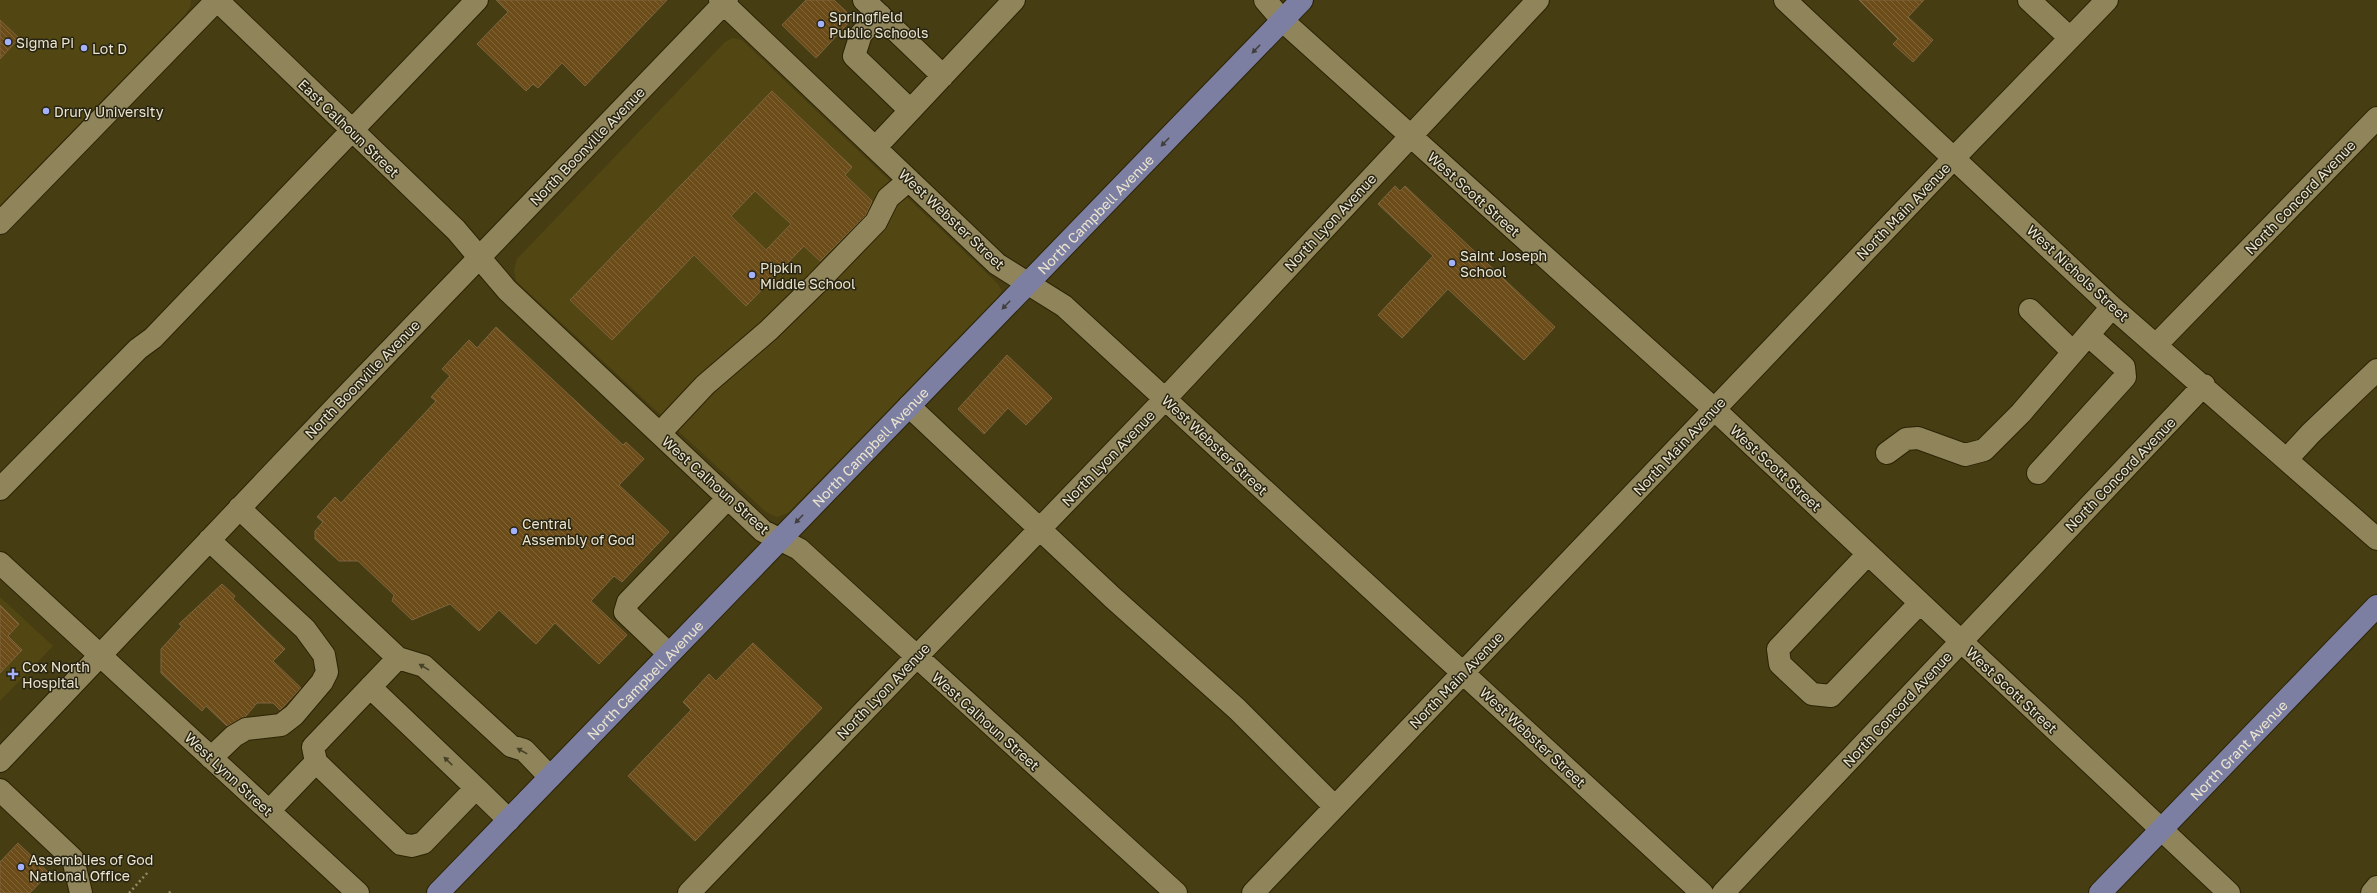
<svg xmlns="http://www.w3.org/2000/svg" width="2377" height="893" viewBox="0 0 2377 893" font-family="'Golos Text',sans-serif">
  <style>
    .built { fill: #524613 }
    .building { fill: url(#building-back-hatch); stroke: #7d6440; fill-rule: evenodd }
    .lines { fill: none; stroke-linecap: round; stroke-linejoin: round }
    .minor-casing { stroke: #2b2304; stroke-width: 24 }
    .major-casing { stroke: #2b2304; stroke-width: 24 }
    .path { stroke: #938c6b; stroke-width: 2.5; stroke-dasharray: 2 3; stroke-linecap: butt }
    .minor { stroke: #8f845a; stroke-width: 22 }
    .major { stroke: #7c7fa1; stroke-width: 22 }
    .oneway { fill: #413f3d }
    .oneway2 { fill: #474128 }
    .poi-dot { fill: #a4b2fc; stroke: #282412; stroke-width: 1.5 }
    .labels { text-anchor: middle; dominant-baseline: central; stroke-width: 3; stroke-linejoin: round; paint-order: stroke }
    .poi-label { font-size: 14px; fill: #ebe5cf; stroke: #282412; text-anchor: start }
    .street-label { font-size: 14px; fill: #ebe5cf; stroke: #282412 }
  </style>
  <defs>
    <pattern id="building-back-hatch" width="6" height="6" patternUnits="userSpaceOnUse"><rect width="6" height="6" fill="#6c4d19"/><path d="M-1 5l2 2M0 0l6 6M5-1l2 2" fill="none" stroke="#816639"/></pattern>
  </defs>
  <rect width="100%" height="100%" fill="#463d13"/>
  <path class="built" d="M 0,0 L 191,0 L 190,7 L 185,15 L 0,206 Z
    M 733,38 L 742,40 L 998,284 L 1002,291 L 998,297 L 788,513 L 777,517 L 766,512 L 516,281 L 514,269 L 517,259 L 725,42 Z
    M 0,597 L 53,646 L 0,701 Z"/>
  <path class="building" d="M 496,0 L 667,0 L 585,86 L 562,63 L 538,88 L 533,84 L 526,91 L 477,44 L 508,12 Z
    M 806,0 L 834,0 L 853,18 L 816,58 L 782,25 Z
    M 1859,0 L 1924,0 L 1908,17 L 1933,40 L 1913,62 L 1893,44 L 1898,39 Z
    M 0,20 L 19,38 L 0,59 Z
    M 772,91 L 852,167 L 845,175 L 872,201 L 866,215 L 820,261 L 804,246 L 746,306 L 694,255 L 612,340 L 570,300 ZM 755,191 L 791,224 L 766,250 L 731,216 Z
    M 1395,186 L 1400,191 L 1405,186 L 1555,327 L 1524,360 L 1448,289 L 1402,338 L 1378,315 L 1433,256 L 1378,204 Z
    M 496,327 L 623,445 L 626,442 L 644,459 L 619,485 L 669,532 L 622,582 L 614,576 L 591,601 L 627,635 L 599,664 L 555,623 L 536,644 L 499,610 L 479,631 L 450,604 L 412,620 L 392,601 L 394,595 L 358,561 L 339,561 L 315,539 L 315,531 L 323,522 L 317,517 L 335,497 L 341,503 L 436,401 L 431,397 L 450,376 L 442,369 L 469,340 L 477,348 Z
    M 1007,355 L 1052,398 L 1026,425 L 1008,408 L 984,434 L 958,409 Z
    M 222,584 L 235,596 L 233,599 L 285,649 L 273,661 L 301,688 L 280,710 L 273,703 L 257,703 L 245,717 L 227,726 L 206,706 L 202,711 L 161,673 L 161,649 L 182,626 L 179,624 Z
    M 0,605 L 19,624 L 8,636 L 22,650 L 0,673 Z
    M 753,643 L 822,708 L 695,841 L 628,776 L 691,710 L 683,702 L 709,674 L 716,681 Z
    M 18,843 L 49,873 L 30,893 L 0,893 L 0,862 Z"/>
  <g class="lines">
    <defs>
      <path id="minor" d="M 217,0 L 456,230 L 507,290 L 763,531 L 799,549 L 1176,893
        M 720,0 L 997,264 L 1064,306 L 1702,893
        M 864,0 L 943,76
        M 1265,0 L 1283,21 L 1714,409 L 2229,893
        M 1785,0 L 2112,307 L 2377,539
        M 2029,0 L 2070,38
        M 880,15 L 861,34 L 854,56 L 910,110
        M 875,148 L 1014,0
        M 0,223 L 217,0
        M 2030,310 L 2073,352
        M 2156,345 L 2377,118
        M 909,406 L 1112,597 L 1237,709 L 1335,807
        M 660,433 L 705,385 L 769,330 L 816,284 L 876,222 L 888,198 L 909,180
        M 1887,453 L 1906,439 L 1918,438 L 1965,455 L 1984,450 L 2021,413 L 2112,307
        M 2287,459 L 2311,433 L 2377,370
        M 2038,473 L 2125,377 L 2124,367 L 2088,335
        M 0,489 L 138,349 L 153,338 L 477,0
        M 239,508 L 398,658 L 313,747 L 316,762
        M 209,540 L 305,629 L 324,655 L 327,672 L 322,682 L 294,715 L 281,725 L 246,729 L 234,736 L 211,758
        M 1867,555 L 1778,649 L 1780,664 L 1812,694 L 1831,696 L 1919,604
        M 0,563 L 358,893
        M 669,654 L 625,612 L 628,602 L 728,498
        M 398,658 L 424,666 L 511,746 L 524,750 L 550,777
        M 370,687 L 476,788
        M 0,761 L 347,395 L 727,0
        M 0,790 L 73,859 L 81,893
        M 269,811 L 316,762 L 401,844 L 412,846 L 423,843 L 476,788 L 509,820
        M 689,893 L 1165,399 L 1538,0
        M 1253,893 L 1954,158 L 2107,0
        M 1723,893 L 2204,385
        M 2372,893 L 2377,887"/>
      <g id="major">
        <path id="s1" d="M 438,893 L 1302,0"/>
        <path id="s2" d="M 2100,893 L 2377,606"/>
      </g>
    </defs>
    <use href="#minor" class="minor-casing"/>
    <use href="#major" class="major-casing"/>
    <path class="path" d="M 129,893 L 149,871
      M 169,893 L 171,891"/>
    <use href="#minor" class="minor"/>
    <use href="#major" class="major"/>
  </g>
  <defs><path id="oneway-solid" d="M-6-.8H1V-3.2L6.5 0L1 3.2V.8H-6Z"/></defs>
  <g class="oneway">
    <use href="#oneway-solid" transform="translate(1256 49) rotate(134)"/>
    <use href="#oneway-solid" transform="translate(1165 142) rotate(134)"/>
    <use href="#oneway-solid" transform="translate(1006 305) rotate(134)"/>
    <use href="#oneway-solid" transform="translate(799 519) rotate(134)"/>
  </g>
  <g class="oneway2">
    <use href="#oneway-solid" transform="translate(424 667) rotate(-149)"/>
    <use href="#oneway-solid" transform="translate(522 751) rotate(-151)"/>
    <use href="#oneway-solid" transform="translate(448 761) rotate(-136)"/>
  </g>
  <g class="poi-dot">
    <circle cx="821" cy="24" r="4"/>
    <circle cx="8" cy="42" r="4"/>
    <circle cx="84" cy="48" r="4"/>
    <circle cx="46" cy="111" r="4"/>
    <circle cx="1452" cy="263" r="4"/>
    <circle cx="752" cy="275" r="4"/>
    <circle cx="514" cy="531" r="4"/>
    <path d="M11 668h4v4h4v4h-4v4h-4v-4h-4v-4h4z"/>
    <circle cx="21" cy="867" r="4"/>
  </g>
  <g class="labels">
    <g class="poi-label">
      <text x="829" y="16">Springfield<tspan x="829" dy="16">Public Schools</tspan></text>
      <text x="16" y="42">Sigma Pi</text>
      <text x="92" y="48">Lot D</text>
      <text x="54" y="111">Drury University</text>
      <text x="1460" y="255">Saint Joseph<tspan x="1460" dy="16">School</tspan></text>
      <text x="760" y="267">Pipkin<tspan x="760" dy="16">Middle School</tspan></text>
      <text x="522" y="523">Central<tspan x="522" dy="16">Assembly of God</tspan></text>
      <text x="22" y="666">Cox North<tspan x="22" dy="16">Hospital</tspan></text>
      <text x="29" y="859">Assemblies of God<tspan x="29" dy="16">National Office</tspan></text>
    </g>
    <g class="street-label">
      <text transform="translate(349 128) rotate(44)">East Calhoun Street</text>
      <text transform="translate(587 146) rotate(-46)">North Boonville Avenue</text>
      <text transform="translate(1474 194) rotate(42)">West Scott Street</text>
      <text transform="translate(2300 197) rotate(-46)">North Concord Avenue</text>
      <text transform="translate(1903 211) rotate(-46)">North Main Avenue</text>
      <text stroke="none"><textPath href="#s1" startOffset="945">North Campbell Avenue</textPath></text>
      <text transform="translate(952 219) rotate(43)">West Webster Street</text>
      <text transform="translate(1330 222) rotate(-47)">North Lyon Avenue</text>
      <text transform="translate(2078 273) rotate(43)">West Nichols Street</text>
      <text transform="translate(362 379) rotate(-46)">North Boonville Avenue</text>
      <text transform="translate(1215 445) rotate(43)">West Webster Street</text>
      <text stroke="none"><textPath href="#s1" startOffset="621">North Campbell Avenue</textPath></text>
      <text transform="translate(1679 446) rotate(-47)">North Main Avenue</text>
      <text transform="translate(1108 458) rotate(-46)">North Lyon Avenue</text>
      <text transform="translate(1776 468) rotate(43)">West Scott Street</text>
      <text transform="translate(2120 474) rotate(-46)">North Concord Avenue</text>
      <text transform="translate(716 485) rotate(42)">West Calhoun Street</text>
      <text stroke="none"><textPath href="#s1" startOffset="297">North Campbell Avenue</textPath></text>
      <text transform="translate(1456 680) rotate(-46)">North Main Avenue</text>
      <text transform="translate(2012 690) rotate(43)">West Scott Street</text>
      <text transform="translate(883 691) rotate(-46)">North Lyon Avenue</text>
      <text transform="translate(1897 709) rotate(-47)">North Concord Avenue</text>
      <text transform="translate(986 721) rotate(42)">West Calhoun Street</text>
      <text transform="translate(1533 737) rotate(43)">West Webster Street</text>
      <text stroke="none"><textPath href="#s2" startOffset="199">North Grant Avenue</textPath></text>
      <text transform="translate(229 774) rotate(43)">West Lynn Street</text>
    </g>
  </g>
</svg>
